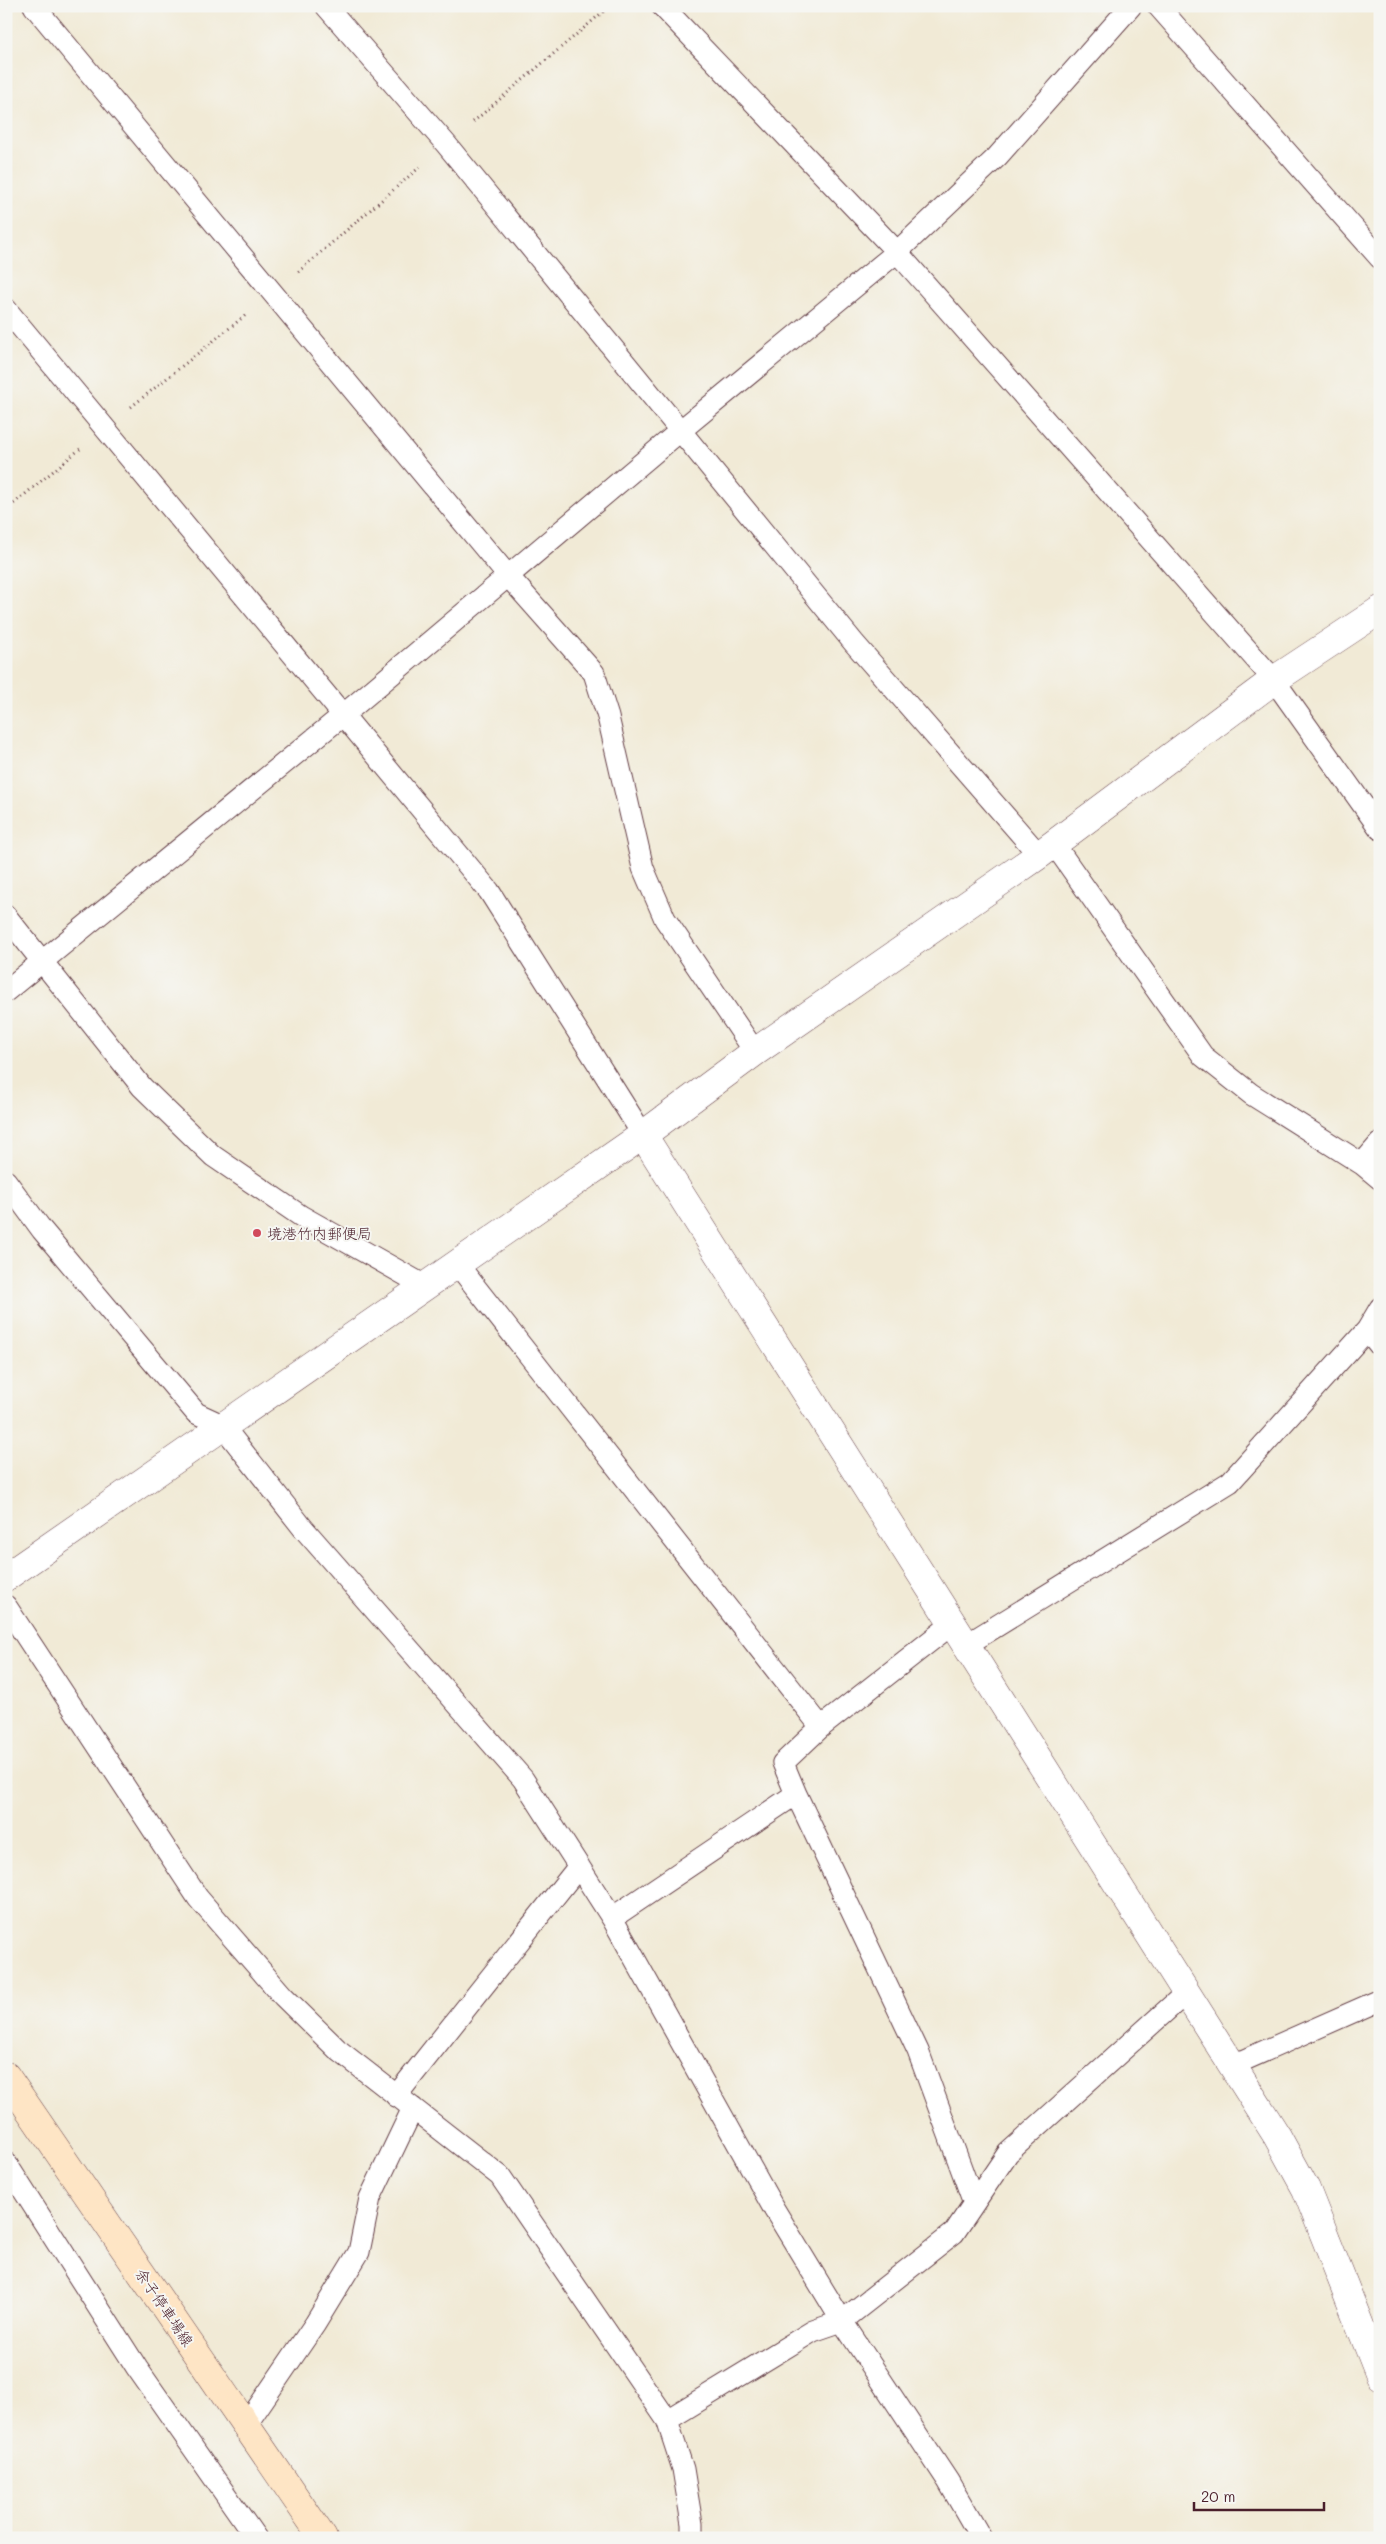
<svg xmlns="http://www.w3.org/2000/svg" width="1386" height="2544" viewBox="0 0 1386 2544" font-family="Mali,'Klee One',sans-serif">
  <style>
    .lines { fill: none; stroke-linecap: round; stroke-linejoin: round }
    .service-casing { stroke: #633d45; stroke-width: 23 }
    .minor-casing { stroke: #633d45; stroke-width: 29 }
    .tertiary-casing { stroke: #633d45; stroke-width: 29 }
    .secondary-casing { stroke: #633d45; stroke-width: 29 }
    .path { stroke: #633d45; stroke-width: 3; stroke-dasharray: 1 4; stroke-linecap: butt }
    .service { stroke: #fff; stroke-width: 21 }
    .minor { stroke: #fff; stroke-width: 28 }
    .tertiary { stroke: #fff; stroke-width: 28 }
    .secondary { stroke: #fee5c5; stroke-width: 28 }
    .poi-dot { fill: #d1495b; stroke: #f6f6f2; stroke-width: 2 }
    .labels { text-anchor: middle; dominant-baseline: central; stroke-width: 4; stroke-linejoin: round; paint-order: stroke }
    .poi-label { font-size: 15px; fill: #4a1f2b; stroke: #f6f6f2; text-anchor: start }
    .street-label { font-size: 15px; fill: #4a1f2b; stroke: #f6f6f2 }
  </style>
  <rect width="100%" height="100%" fill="#f6f6f2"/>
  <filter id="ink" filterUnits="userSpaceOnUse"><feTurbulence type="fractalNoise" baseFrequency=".02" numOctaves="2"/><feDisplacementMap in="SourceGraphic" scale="10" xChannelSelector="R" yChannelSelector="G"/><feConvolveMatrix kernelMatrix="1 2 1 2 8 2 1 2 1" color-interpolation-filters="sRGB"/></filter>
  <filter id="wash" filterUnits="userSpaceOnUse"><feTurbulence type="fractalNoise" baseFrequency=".0096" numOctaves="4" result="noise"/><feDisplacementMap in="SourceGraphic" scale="20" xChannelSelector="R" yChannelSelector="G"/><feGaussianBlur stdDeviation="1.12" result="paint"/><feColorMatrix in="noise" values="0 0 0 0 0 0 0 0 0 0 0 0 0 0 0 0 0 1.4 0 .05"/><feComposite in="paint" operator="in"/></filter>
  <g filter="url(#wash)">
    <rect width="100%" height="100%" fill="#f1ead6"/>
  </g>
  <g filter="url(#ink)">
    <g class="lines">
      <defs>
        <path id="service" d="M 34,6 L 508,576 L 594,673 L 608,717 L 643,868 L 665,919 L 755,1052
          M 326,6 L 446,144 L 854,643 L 1039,855
          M 662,6 L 897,252 L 1274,680 L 1380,829
          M 1158,6 L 1380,258
          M 6,309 L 489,891 L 643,1135
          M 1054,844 L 1203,1056 L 1251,1094 L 1362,1164 L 1380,1179
          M 6,916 L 142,1087 L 213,1156 L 301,1216 L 425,1286
          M 6,991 L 342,716 L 680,431 L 897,252 L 997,157 L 1131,6
          M 1362,1164 L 1380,1143
          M 6,1181 L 42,1230 L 196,1413 L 222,1425 L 303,1528 L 523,1779 L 612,1918 L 796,1794 L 783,1763 L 821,1727
          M 458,1265 L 821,1727 L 952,1624
          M 1367,1330 L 1380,1346
          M 6,1606 L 198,1898 L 283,1996 L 337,2049 L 500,2176 L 667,2420 L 683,2469 L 692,2524 L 692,2538
          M 966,1645 L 1230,1482 L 1367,1330 L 1380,1308
          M 796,1794 L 918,2051 L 974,2203
          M 612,1918 L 774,2209 L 842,2321 L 954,2233 L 1008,2153 L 1187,1992
          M 1233,2065 L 1380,2000
          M 396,2096 L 579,1866
          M 6,2163 L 137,2368 L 256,2538
          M 667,2420 L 813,2331 L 842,2321 L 948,2481 L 981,2538
          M 246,2425 L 315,2324 L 359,2252 L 370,2198 L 413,2108"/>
        <path id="minor" d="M 643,1135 L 1277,2136 L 1306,2189 L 1380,2376"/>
        <path id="tertiary" d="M 6,1577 L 643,1135 L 755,1052 L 1039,855 L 1274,680 L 1380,610"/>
        <path id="secondary" d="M 6,2076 L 323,2538"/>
      </defs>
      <use href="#service" class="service-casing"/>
      <use href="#minor" class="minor-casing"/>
      <use href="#tertiary" class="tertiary-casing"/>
      <use href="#secondary" class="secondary-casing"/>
      <path class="path" d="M 473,122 L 610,6
        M 298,272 L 420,167
        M 131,407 L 247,314
        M 6,510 L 80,449"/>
      <use href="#service" class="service"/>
      <use href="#minor" class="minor"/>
      <use href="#tertiary" class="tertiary"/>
      <use href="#secondary" class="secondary"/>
    </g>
  </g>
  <circle class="poi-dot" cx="257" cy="1233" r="5"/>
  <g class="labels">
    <g class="poi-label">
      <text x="267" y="1233">境港竹内郵便局</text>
    </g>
    <g class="street-label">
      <text transform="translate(165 2307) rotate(56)">余子停車場線</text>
    </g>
  </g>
  <rect width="1386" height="2544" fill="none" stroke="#f6f6f2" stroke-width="25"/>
  <path d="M1194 2502v8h130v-8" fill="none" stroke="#4a1f2b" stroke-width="2.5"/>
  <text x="1201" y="2502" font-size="15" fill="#4a1f2b" stroke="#f6f6f2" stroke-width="4" paint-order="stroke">20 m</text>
</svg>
